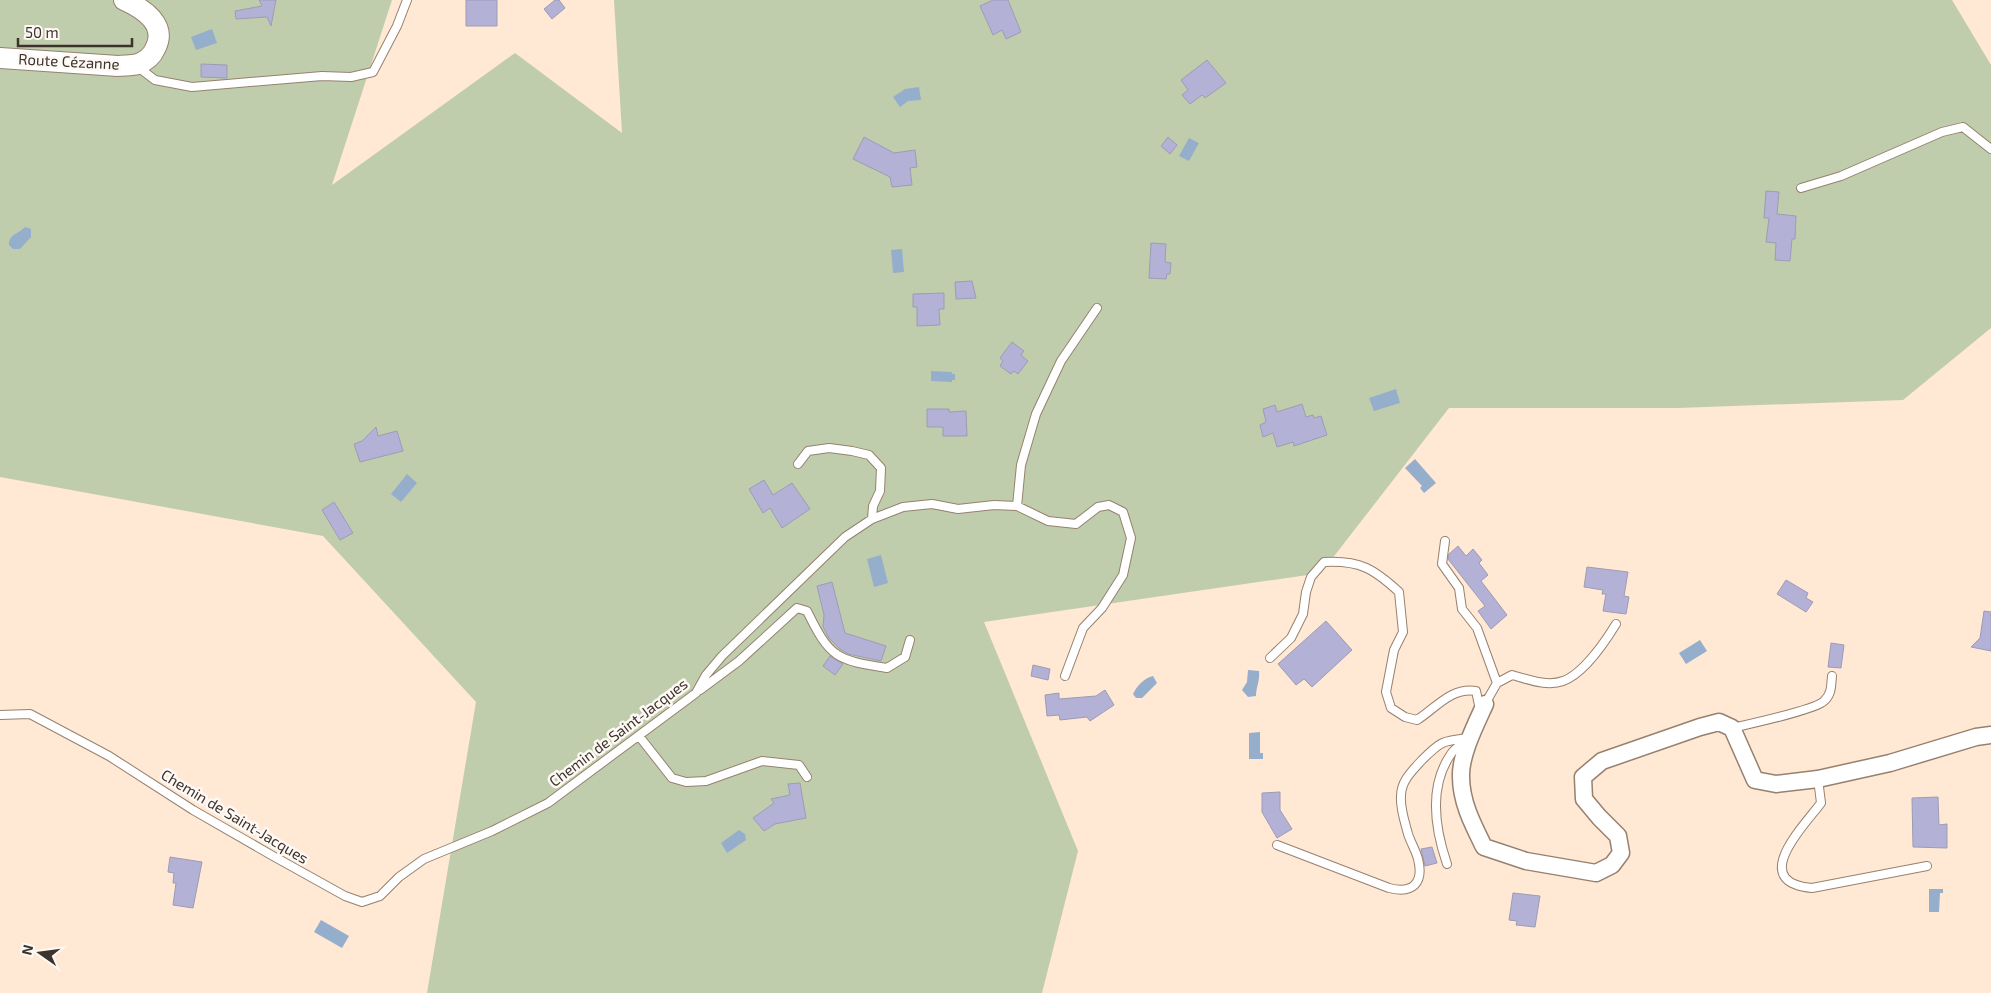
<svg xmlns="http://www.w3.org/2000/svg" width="1991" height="993" viewBox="0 0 1991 993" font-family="'Exo 2',sans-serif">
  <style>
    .green { fill: #c0cdac }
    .water { fill: #94aecc }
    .building { fill: #b3b1d6; stroke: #9d9cb5 }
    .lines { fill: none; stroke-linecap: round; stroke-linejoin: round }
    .service-casing { stroke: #96816f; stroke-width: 10 }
    .minor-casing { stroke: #96816f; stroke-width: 19 }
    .tertiary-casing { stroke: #96816f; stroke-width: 22 }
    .service { stroke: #fff; stroke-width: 8 }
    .minor { stroke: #fff; stroke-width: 16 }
    .tertiary { stroke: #fff; stroke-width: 20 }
    .labels { text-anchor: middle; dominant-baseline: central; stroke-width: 5; stroke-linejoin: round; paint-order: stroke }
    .street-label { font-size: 15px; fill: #3c332c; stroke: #fef9f5 }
  </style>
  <rect width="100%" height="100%" fill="#ffe8d4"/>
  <path class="green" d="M 0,0 L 392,0 L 332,185 L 515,53 L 622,133 L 614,0 L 1952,0 L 1991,65 L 1991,328 L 1903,400 L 1678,408 L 1449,408 L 1321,573 L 984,622 L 1078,851 L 1042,993 L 427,993 L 476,702 L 323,536 L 0,477 Z"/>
  <path class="water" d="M 212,29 L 217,43 L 196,50 L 191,37 Z
    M 919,87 L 921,100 L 908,101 L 900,107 L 893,97 L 905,89 Z
    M 1189,138 L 1199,143 L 1189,161 L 1179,156 Z
    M 25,227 L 31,229 L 31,237 L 20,249 L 13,249 L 9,245 C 8,235 18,234 25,227 Z
    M 902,249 L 904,272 L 893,273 L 891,250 Z
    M 931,371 L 952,372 L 952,374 L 955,374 L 955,380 L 952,380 L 952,382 L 931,381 Z
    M 1396,389 L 1400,403 L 1374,411 L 1369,398 Z
    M 1415,459 L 1436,483 L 1424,493 L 1420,488 L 1422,486 L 1405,468 Z
    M 407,474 L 417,483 L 401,502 L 391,494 Z
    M 881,555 L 888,583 L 874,587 L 867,559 Z
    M 1700,640 L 1707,651 L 1686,664 L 1679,653 Z
    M 1248,670 L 1259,671 C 1260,681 1256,687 1256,696 L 1248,697 L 1242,690 L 1247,682 Z
    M 1153,676 L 1157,683 L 1142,698 L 1136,698 L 1133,694 C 1137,686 1144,678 1153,676 Z
    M 1260,732 L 1260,753 L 1263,753 L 1263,759 L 1249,759 L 1249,733 Z
    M 739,830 L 745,834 L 746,840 L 727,853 L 721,843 Z
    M 1929,889 L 1943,889 L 1943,893 L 1940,893 L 1939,912 L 1929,912 Z
    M 321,920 L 349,936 L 342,948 L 314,932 Z"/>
  <path class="building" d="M 259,0 L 276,0 L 271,26 L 267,17 L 236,19 L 235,11 L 262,6 Z
    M 466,0 L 497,0 L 497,26 L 466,26 Z
    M 555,0 L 559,0 L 565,8 L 552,19 L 544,9 Z
    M 993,0 L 1008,0 L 1021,32 L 1006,39 L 1002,30 L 993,35 L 980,6 Z
    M 1207,60 L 1226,83 L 1205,98 L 1202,95 L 1190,104 L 1182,95 L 1188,90 L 1181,80 Z
    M 201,64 L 227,65 L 227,78 L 201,77 Z
    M 864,137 L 894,153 L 915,150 L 917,167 L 910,168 L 912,185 L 892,187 L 890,177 L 853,159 Z
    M 1168,137 L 1177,145 L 1170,154 L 1161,146 Z
    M 1766,191 L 1779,192 L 1777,214 L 1796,216 L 1795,239 L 1792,239 L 1790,261 L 1775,260 L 1776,243 L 1766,242 L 1769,218 L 1764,218 Z
    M 1151,243 L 1166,244 L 1165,262 L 1171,263 L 1170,274 L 1167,274 L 1166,279 L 1149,278 Z
    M 972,281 L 976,298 L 956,299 L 955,282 Z
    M 944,293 L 944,309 L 939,309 L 940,325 L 917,326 L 917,307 L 913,307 L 913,294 Z
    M 1012,342 L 1024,351 L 1021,355 L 1028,361 L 1018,374 L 1014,371 L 1011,374 L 1000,366 L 1003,361 L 1000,358 Z
    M 1302,404 L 1306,417 L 1313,415 L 1314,418 L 1321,416 L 1327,435 L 1294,446 L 1293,442 L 1277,447 L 1273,433 L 1263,437 L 1260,425 L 1266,422 L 1263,409 L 1275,405 L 1277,412 Z
    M 927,409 L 949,409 L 949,412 L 966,411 L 967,436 L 943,436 L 943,427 L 927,427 Z
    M 376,427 L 378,436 L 397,431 L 403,451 L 360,462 L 354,444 L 362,441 Z
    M 764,480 L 773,495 L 792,483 L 810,509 L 782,528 L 770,508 L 763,513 L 749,489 Z
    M 334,502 L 353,533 L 340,540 L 322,510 Z
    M 1458,546 L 1466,556 L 1473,549 L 1482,560 L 1479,563 L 1488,575 L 1481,581 L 1507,615 L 1491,629 L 1478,611 L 1485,606 L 1448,559 L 1449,554 Z
    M 1587,567 L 1628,572 L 1624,596 L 1629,597 L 1626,614 L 1603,611 L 1606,594 L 1602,594 L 1603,590 L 1584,587 Z
    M 1786,580 L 1808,593 L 1806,598 L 1813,602 L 1806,612 L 1777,594 Z
    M 832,582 L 845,633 L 886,646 L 881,661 L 848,654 L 840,649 L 829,638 L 823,627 L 824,615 L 817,586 Z
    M 1984,611 L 1991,612 L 1991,651 L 1971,647 L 1980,638 Z
    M 1326,621 L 1352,650 L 1312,687 L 1304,679 L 1296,685 L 1278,664 Z
    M 1831,643 L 1844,645 L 1841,668 L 1828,667 Z
    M 830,656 L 843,664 L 835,675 L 823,666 Z
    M 1033,665 L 1050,669 L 1048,680 L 1031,676 Z
    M 1105,690 L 1114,705 L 1090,721 L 1087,717 L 1060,720 L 1059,715 L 1047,716 L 1045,695 L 1059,693 L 1059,699 L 1096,696 Z
    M 800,783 L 806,818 L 775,824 L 764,831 L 753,818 L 774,803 L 771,799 L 790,795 L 788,784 Z
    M 1280,792 L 1280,810 L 1292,829 L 1277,838 L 1262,812 L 1262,793 Z
    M 1938,797 L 1939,825 L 1947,824 L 1947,848 L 1913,847 L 1912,798 Z
    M 1432,847 L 1437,863 L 1425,866 L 1421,849 Z
    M 170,857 L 202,862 L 193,908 L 173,905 L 176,883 L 173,883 L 174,873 L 168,872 Z
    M 1513,893 L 1540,896 L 1535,927 L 1516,925 L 1517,921 L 1509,920 Z"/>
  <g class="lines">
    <defs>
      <path id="service" d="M 138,67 L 155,80 L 192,87 L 322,76 L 351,77 L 373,72 L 397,26 L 407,0
        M 1801,188 L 1841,176 L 1942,132 L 1963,127 L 1991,149
        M 798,464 L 808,451 L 829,448 L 852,451 L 869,455 L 881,468 L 880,491 L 873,506 L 872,519
        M 1017,506 L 1021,465 L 1036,414 L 1061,361 L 1097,308
        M 1445,541 L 1442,564 L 1459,588 L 1462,609 L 1477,628 L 1497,683 L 1485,704
        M 1270,658 L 1291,638 L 1303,614 L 1306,592 L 1311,577 L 1324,562 C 1360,560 1374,569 1399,592 L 1403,632 L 1394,650 L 1386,692 L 1391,708 L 1405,717 L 1417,720 C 1436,708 1451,687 1476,691 L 1480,710
        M 1497,683 L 1512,675 C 1527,679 1547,687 1563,681 C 1583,674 1605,642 1616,624
        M 700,690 L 739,661 L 797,608 L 807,611 C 830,658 836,660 887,668 L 905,657 L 910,640
        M 0,715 L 30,714 L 109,756 L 193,810 L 273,856 L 345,896 L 362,902 L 380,896 L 399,877 L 424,859 L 492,831 L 548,803 L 696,693 L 706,675 L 722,656 L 845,537 L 872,519 L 903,507 L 932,504 L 958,509 L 994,505 L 1017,506 L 1048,521 L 1076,524 L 1098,507 L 1109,505 L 1123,512 L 1131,538 L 1123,575 L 1102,608 L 1083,628 L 1065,676
        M 1732,728 C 1749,724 1815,710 1824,701 C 1832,694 1831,685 1832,676
        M 639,736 L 672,778 L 686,782 L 706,781 L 762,761 L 799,765 L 807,777
        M 1818,779 L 1821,803 C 1803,827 1748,882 1812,888 L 1927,866
        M 1277,845 L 1389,888 C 1413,894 1424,883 1418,859 C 1416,851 1411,843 1408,834 C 1405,822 1400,809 1401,796 C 1401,781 1412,771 1422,760 C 1441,741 1442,741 1469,738
        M 1447,864 C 1435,829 1428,787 1451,754 C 1454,749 1461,745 1465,741"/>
      <path id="minor" d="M 1485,704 C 1476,724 1460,755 1461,777 C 1461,802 1473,825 1484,847 L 1526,861 L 1596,873 L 1612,865 L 1621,853 L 1618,836 L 1599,817 L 1584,799 L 1583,777 L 1602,761 L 1700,727 L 1719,722 L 1732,728 L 1755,780 L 1776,784 L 1818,779 L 1890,763 L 1976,737 L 1991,735"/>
      <path id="tertiary" d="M 0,58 L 118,66 C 124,65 132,66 138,64 C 146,61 152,56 155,49 C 168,25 144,9 124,0"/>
    </defs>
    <use href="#service" class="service-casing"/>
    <use href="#minor" class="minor-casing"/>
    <use href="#tertiary" class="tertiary-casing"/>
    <use href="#service" class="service"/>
    <use href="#minor" class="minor"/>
    <use href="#tertiary" class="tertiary"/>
  </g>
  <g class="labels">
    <g class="street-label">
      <text transform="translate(69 61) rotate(3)">Route Cézanne</text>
      <text transform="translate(618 732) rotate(-37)">Chemin de Saint-Jacques</text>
      <text transform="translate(235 816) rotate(31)">Chemin de Saint-Jacques</text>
    </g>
  </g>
  <g transform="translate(40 953) rotate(284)" stroke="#fef9f5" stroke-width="4" paint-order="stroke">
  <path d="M0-4L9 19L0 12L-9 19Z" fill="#3c332c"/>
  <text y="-8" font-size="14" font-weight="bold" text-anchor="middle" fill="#3c332c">N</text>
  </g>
  <path d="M18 38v8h114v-8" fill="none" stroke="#3c332c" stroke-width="2.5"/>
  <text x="25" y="38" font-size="15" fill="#3c332c" stroke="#fef9f5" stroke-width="4" paint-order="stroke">50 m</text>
</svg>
